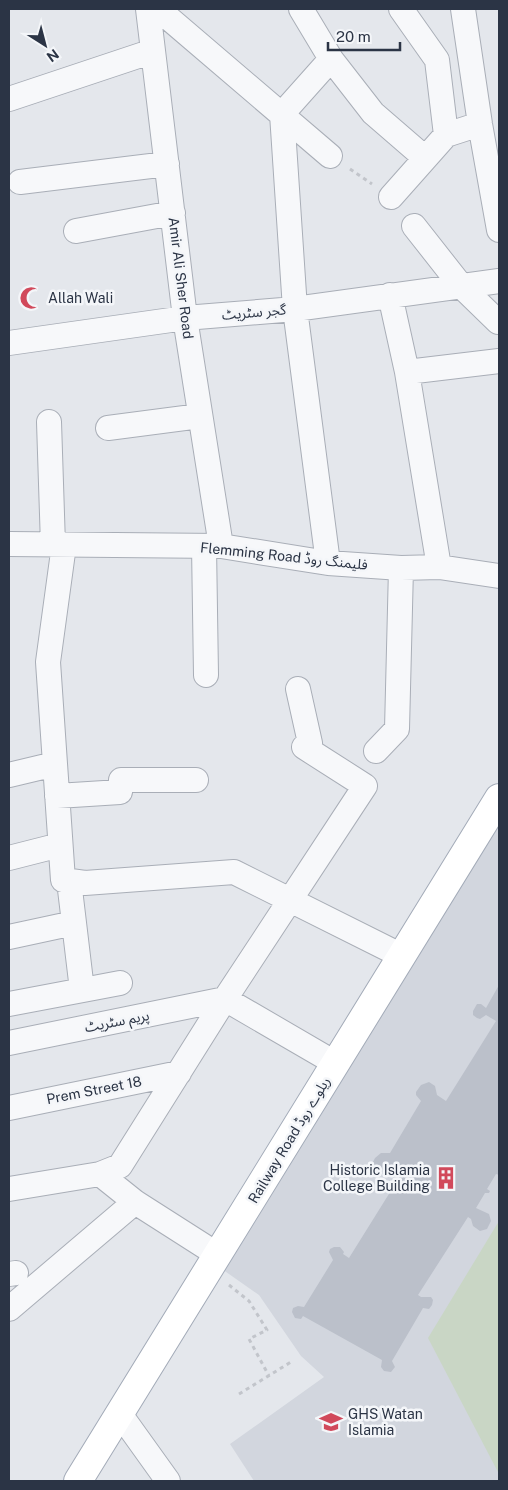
<svg xmlns="http://www.w3.org/2000/svg" width="508" height="1490" viewBox="0 0 508 1490" font-family="'Public Sans','Noto Sans Arabic',sans-serif">
  <style>
    .built { fill: #d2d6de }
    .green { fill: #c9d6c5 }
    .building { fill: #bbc0ca }
    .lines { fill: none; stroke-linecap: round; stroke-linejoin: round }
    .minor-casing { stroke: #a9aeb7; stroke-width: 26 }
    .major-casing { stroke: #a3abb8; stroke-width: 30 }
    .path { stroke: #c2c5cb; stroke-width: 3; stroke-dasharray: 4 4; stroke-linecap: butt }
    .minor { stroke: #f7f8fa; stroke-width: 24 }
    .major { stroke: #fff; stroke-width: 28 }
    .labels { text-anchor: middle; dominant-baseline: central; stroke-width: 5; stroke-linejoin: round; paint-order: stroke }
    .street-label { font-size: 14px; fill: #2b3445; stroke: #f4f6f9 }
    .poi-label { font-size: 14px; fill: #2b3445; stroke: #f4f6f9; text-anchor: start }
  </style>
  <rect width="100%" height="100%" fill="#e4e7ec"/>
  <path class="built" d="M 499,798 L 499,1481 L 254,1481 L 230,1444 L 324,1377 L 301,1356 L 259,1295 L 219,1267 Z"/>
  <path class="green" d="M 499,1221 L 499,1474 L 428,1338 Z"/>
  <path class="building" d="M 499,985 L 499,1175 L 496,1174 L 487,1189 L 490,1191 L 489,1193 L 485,1193 L 476,1208 L 489,1214 L 491,1221 L 487,1229 L 480,1231 L 473,1226 L 471,1219 L 468,1217 L 418,1295 L 421,1297 L 431,1297 L 433,1300 L 432,1305 L 429,1309 L 423,1308 L 392,1361 L 395,1367 L 391,1372 L 384,1371 L 381,1367 L 382,1360 L 303,1316 L 301,1319 L 295,1318 L 292,1312 L 293,1308 L 298,1306 L 304,1307 L 333,1260 L 329,1252 L 330,1249 L 334,1247 L 340,1247 L 344,1252 L 343,1254 L 349,1258 L 402,1173 L 393,1168 L 391,1172 L 383,1174 L 375,1168 L 373,1162 L 375,1158 L 381,1153 L 390,1153 L 421,1101 L 416,1095 L 416,1092 L 421,1085 L 429,1082 L 435,1086 L 437,1095 L 446,1101 L 496,1021 L 486,1015 L 480,1019 L 477,1018 L 473,1015 L 473,1011 L 477,1004 L 481,1004 L 486,1008 Z"/>
  <g class="lines">
    <defs>
      <path id="minor" d="M 148,9 L 185,318 L 221,546
        M 158,9 L 330,156
        M 301,9 L 331,59 L 373,113 L 425,158
        M 401,9 L 437,60 L 446,135
        M 463,9 L 480,124 L 499,230
        M 9,99 L 153,51
        M 20,182 L 167,164
        M 391,197 L 446,135 L 480,124
        M 414,226 L 462,287 L 498,322
        M 76,231 L 173,213
        M 390,295 L 407,372 L 439,567
        M 9,343 L 185,318 L 295,309 L 499,281
        M 407,372 L 499,361
        M 49,422 L 53,545
        M 108,428 L 200,416
        M 9,544 L 221,546 L 328,563 L 401,568 L 439,567 L 499,576
        M 64,545 L 48,662 L 63,880 L 85,883 L 234,872 L 402,956
        M 204,546 L 206,675
        M 328,563 L 295,309 L 282,114 L 331,59
        M 376,751 L 397,729 L 401,568
        M 9,775 L 55,764
        M 57,796 L 120,792 L 121,780 L 196,780
        M 9,858 L 60,845
        M 69,881 L 82,990
        M 9,937 L 74,923
        M 9,1004 L 120,983
        M 9,1043 L 225,999 L 335,1063
        M 9,1108 L 179,1073
        M 100,1174 L 135,1202 L 218,1255
        M 9,1189 L 100,1174 L 120,1166 L 225,999 L 365,786 L 304,747 L 310,743 L 298,689
        M 9,1274 L 16,1273
        M 9,1309 L 135,1202
        M 120,1414 L 168,1481"/>
      <path id="major" d="M 78,1481 L 499,798"/>
    </defs>
    <use href="#minor" class="minor-casing"/>
    <use href="#major" class="major-casing"/>
    <path class="path" d="M 350,169 L 372,184
      M 229,1285 L 249,1301 L 267,1330 L 249,1339 L 269,1376
      M 239,1394 L 291,1362"/>
    <use href="#minor" class="minor"/>
    <use href="#major" class="major"/>
  </g>
  <defs>
    <symbol id="mosque-bare" viewBox="-9 -9 18 18"><path d="M3.5-4.9A6 6 0 1 0 3.5 4.9A5 5 0 1 1 3.5-4.9Z" fill="#d1495b" stroke="#f4f6f9" stroke-width="2.5" paint-order="stroke"/></symbol>
    <symbol id="building-bare" viewBox="-9 -9 18 18"><path d="M-4-6H4V6H1V3H-1V6H-4ZM-2.5-4.3h1.7v1.8h-1.7ZM.8-4.3h1.7v1.8H.8ZM-2.5-1h1.7V.8h-1.7ZM.8-1h1.7V.8H.8Z" fill="#d1495b" stroke="#f4f6f9" stroke-width="2.5" paint-order="stroke"/></symbol>
    <symbol id="school-bare" viewBox="-9 -9 18 18"><path d="M0-5L7-2L0 1L-7-2ZM-4 1L0 2.5L4 1V4Q0 6-4 4Z" fill="#d1495b" stroke="#f4f6f9" stroke-width="2.5" paint-order="stroke"/></symbol>
  </defs>
  <g fill-rule="evenodd">
    <use href="#mosque-bare" x="15" y="282" width="32" height="32"/>
    <use href="#building-bare" x="430" y="1162" width="32" height="32"/>
    <use href="#school-bare" x="315" y="1406" width="32" height="32"/>
  </g>
  <g class="labels">
    <g class="street-label">
      <text transform="translate(181 278) rotate(83)">Amir Ali Sher Road</text>
      <text transform="translate(254 312) rotate(-5)">گجر سٹریٹ</text>
      <text transform="translate(284 556) rotate(6)">Flemming Road فلیمنگ روڈ</text>
      <text transform="translate(117 1021) rotate(-11)">پریم سٹریٹ</text>
      <text transform="translate(94 1090) rotate(-11)">Prem Street 18</text>
      <text transform="translate(289 1140) rotate(-59)">Railway Road ریلوے روڈ</text>
    </g>
    <g class="poi-label">
      <text x="48" y="298">Allah Wali</text>
      <text x="430" y="1170" text-anchor="end">Historic Islamia<tspan x="430" dy="16">College Building</tspan></text>
      <text x="348" y="1414">GHS Watan<tspan x="348" dy="16">Islamia</tspan></text>
    </g>
  </g>
  <rect width="508" height="1490" fill="none" stroke="#2b3445" stroke-width="20"/>
  <g transform="translate(45 45) rotate(144)" stroke="#f4f6f9" stroke-width="4" paint-order="stroke">
  <path d="M0-4L9 19L0 12L-9 19Z" fill="#2b3445"/>
  <text y="-8" font-size="14" font-weight="bold" text-anchor="middle" fill="#2b3445">N</text>
  </g>
  <path d="M328 42v8h72v-8" fill="none" stroke="#2b3445" stroke-width="2.5"/>
  <text x="336" y="42" font-size="15" fill="#2b3445" stroke="#f4f6f9" stroke-width="4" paint-order="stroke">20 m</text>
</svg>
